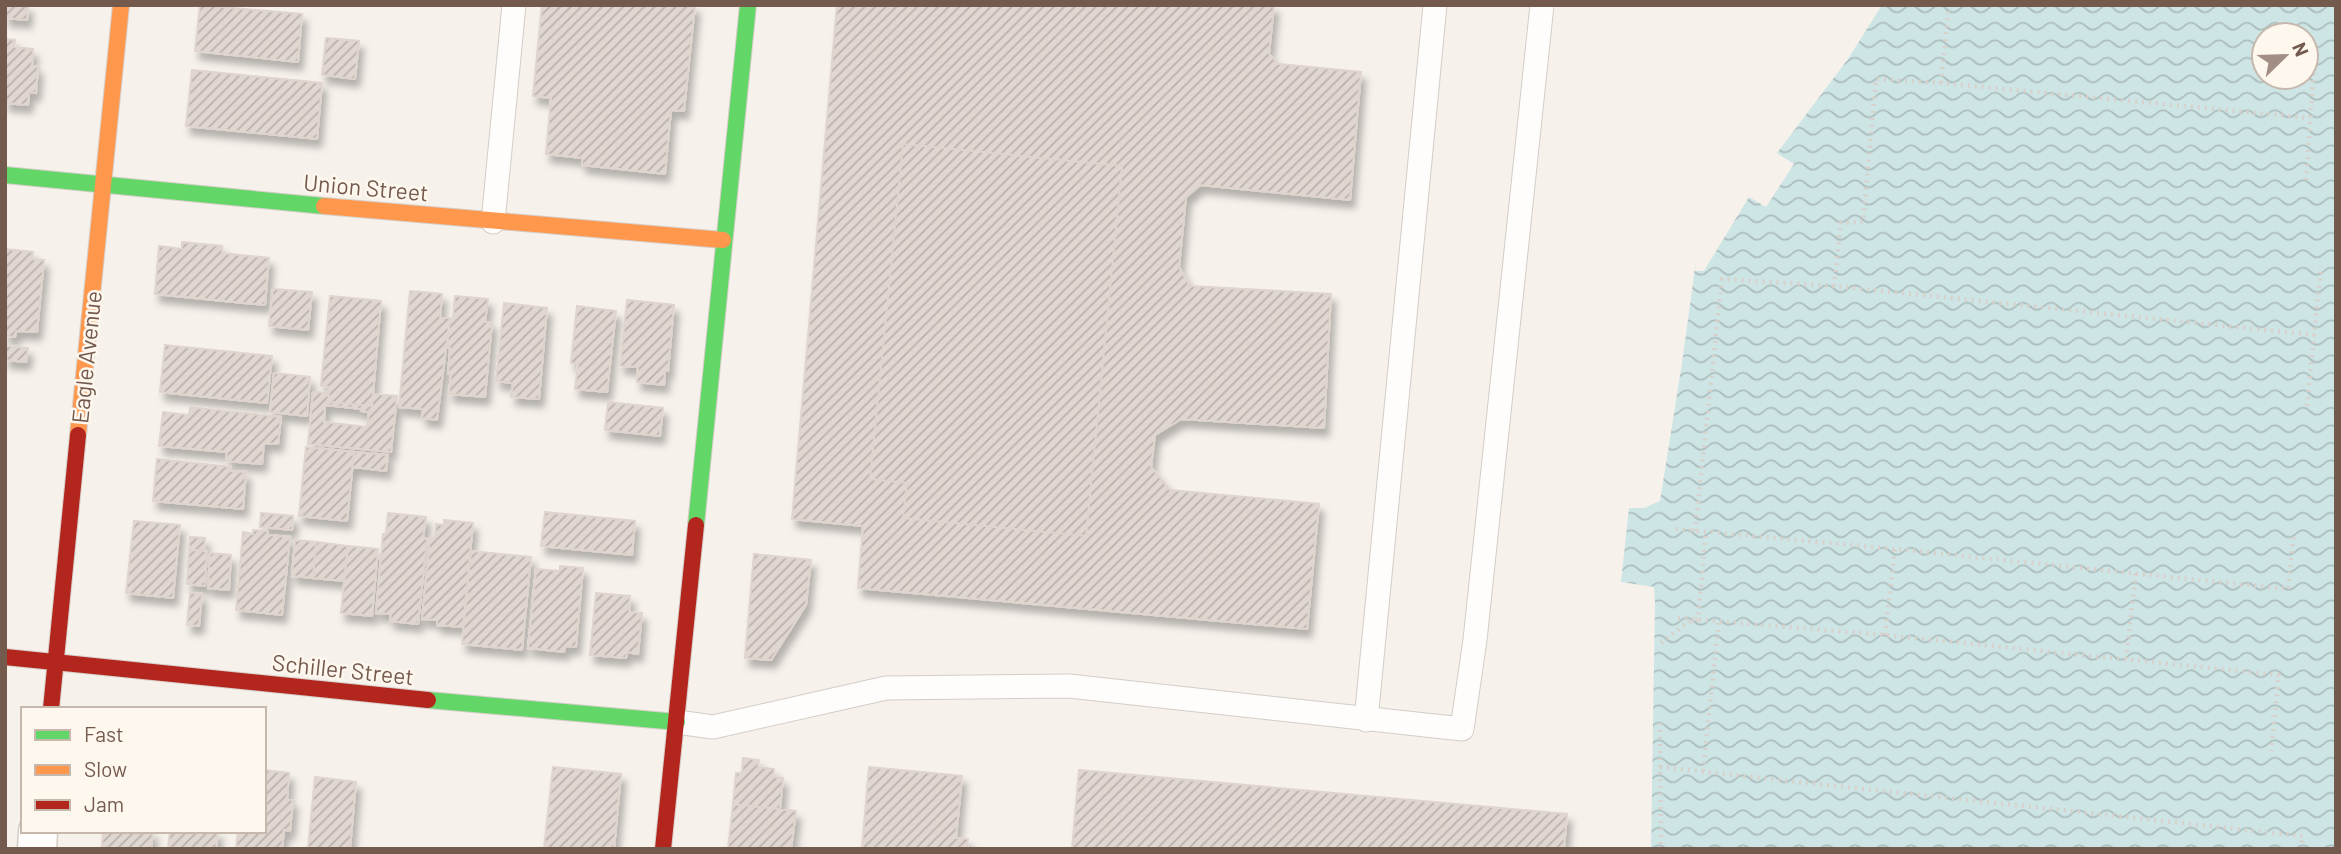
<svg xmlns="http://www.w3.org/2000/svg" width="2341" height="854" viewBox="0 0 2341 854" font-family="Barlow,sans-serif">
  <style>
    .water { fill: url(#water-waves); fill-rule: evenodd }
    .pier { fill: #f6f1eb }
    .building { fill: url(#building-hatch); stroke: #dfd4ce; stroke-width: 2; fill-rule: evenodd; filter: url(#shadow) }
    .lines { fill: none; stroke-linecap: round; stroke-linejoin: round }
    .lane-casing { stroke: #d4cdc7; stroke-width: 25 }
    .street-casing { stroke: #d4cdc7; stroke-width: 41 }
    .fast-casing { stroke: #d6cec8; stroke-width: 18 }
    .slow-casing { stroke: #d6cec8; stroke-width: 18 }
    .jam-casing { stroke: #d6cec8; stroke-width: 18 }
    .path { stroke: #d8d0cb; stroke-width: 4.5; stroke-dasharray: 2 5; stroke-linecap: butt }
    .lane { stroke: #fefdfc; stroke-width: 23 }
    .street { stroke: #fefdfc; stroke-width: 38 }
    .fast { stroke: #63d668; stroke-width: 16 }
    .slow { stroke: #ff974d; stroke-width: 16 }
    .jam { stroke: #b3261e; stroke-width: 16 }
    .labels { text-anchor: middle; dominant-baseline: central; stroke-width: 5; stroke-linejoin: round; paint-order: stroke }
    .street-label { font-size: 23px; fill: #74594d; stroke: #fef7ee }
  </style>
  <defs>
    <pattern id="water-waves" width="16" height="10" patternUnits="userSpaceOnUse" patternTransform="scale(1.75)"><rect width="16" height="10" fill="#cee5e6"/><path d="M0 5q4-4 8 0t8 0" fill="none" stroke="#acbdbd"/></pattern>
    <pattern id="building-hatch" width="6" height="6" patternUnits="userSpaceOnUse" patternTransform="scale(1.75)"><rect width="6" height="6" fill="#e1d7d1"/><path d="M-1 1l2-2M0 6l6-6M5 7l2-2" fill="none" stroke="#bbb1ac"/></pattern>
    <filter id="shadow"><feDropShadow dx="4.5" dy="8" stdDeviation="3.5" flood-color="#0004"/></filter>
  </defs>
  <rect width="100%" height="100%" fill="#f6f1eb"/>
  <path class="water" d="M 1839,5 L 2336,5 L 2336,849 L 1651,849 L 1655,603 L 1654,587 L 1621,582 L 1629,508 L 1644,508 L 1660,501 L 1682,363 L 1696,261 L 1812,70 ZM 2264,35 L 2306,35 L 2306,77 L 2264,77 Z"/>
  <path class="pier" d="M 1835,5 L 1882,5 L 1848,59 L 1777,153 L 1794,164 L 1766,207 L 1749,197 L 1704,271 L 1695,271 L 1696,261 L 1676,256 L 1809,68 Z"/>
  <path class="building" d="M 5,5 L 28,5 L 27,20 L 5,18 Z
    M 200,5 L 302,14 L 298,62 L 195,51 Z
    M 542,5 L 695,5 L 684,111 L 671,110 L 665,174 L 582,165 L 582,158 L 546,154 L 551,98 L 533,96 Z
    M 837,5 L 1274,5 L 1269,54 L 1279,64 L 1361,72 L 1350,200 L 1200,185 L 1186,197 L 1179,267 L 1190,286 L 1331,294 L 1324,428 L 1181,419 L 1155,435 L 1151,467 L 1170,490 L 1319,504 L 1307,629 L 858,588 L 863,526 L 792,519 ZM 903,144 L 1122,166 L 1086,536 L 903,518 L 907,483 L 870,479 Z
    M 326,38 L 359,41 L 355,79 L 322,75 Z
    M 5,39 L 15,40 L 14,47 L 33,49 L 32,66 L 38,67 L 36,93 L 29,92 L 28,105 L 5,103 Z
    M 192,70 L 322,83 L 317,139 L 186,126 Z
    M 903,144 L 1122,166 L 1086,536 L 903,518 L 907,483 L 870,479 Z
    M 182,242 L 222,246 L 222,253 L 269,258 L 265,305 L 155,294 L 159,246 L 182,249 Z
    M 5,249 L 33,252 L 32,259 L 44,260 L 37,332 L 16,331 L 15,337 L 5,336 Z
    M 273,289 L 312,292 L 308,330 L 269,326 Z
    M 410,291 L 442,294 L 440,318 L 450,318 L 437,420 L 422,418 L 423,409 L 399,407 Z
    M 330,296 L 381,301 L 372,406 L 328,402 L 329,387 L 321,386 Z
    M 455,296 L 488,299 L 485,322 L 492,322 L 485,397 L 449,394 L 451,374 L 448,374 L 450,348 L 447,347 L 450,318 L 453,319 Z
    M 627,300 L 674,305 L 668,371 L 665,370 L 664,385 L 637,382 L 638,367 L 620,366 Z
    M 504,303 L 547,308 L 539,399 L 511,397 L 513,383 L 496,381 Z
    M 577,306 L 616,311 L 607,392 L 575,389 L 578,363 L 571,363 Z
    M 165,345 L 272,356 L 267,403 L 160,392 Z
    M 6,346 L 28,348 L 26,362 L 5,360 Z
    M 274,373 L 310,377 L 307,416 L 270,412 Z
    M 313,392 L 329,393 L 328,402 L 372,406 L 373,394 L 397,396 L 391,452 L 308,444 ZM 325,405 L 362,409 L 361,411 L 369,412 L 367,427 L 324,422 Z
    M 608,402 L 663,408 L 660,436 L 605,430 Z
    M 190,407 L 281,417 L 278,444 L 264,443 L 262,464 L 226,461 L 227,452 L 159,446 L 163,412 L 189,415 Z
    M 306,447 L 354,452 L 347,521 L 299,516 Z
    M 354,452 L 388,455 L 386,471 L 352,467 Z
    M 157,459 L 231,467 L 231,471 L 246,472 L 243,509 L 153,501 Z
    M 545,512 L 635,521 L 632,555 L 541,546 Z
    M 261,513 L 293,516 L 292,530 L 260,527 Z
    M 388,513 L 426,517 L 423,538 L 427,539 L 418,624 L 390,621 L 391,614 L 376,613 L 383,534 L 386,534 Z
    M 444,520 L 473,523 L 463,627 L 437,625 L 437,620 L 422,619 L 430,537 L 435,538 L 436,524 L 444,525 Z
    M 134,521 L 180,525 L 173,598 L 126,593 Z
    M 253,530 L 268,531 L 268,535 L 290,537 L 282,615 L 236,610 L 243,532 L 253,534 Z
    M 190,537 L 205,538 L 204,551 L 189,550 Z
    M 295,540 L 316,542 L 313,578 L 292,576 Z
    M 316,542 L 348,546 L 344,581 L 313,578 Z
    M 348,546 L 378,549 L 372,616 L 341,613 Z
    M 189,550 L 207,551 L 205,586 L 187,584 Z
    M 471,551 L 531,557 L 522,650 L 462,644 Z
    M 210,553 L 231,555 L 229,590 L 208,588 Z
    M 754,554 L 811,560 L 806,605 L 771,660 L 745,658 Z
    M 560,566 L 583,568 L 576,647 L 565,646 L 564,652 L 528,648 L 536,569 L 560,571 Z
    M 190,593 L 202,594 L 199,626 L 187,625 Z
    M 596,593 L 630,596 L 629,612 L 642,613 L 638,654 L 627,652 L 626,658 L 590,655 Z
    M 743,758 L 759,760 L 758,767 L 774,769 L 773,777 L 783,778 L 780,809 L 733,804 L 736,773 L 742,773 Z
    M 553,767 L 621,774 L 614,849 L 544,849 Z
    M 869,767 L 962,776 L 956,838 L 968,839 L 967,849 L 862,849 Z
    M 264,770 L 289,773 L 287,800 L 293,800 L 290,831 L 284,830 L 282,849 L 236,849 L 238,831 L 264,831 Z
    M 1079,770 L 1567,814 L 1564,849 L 1072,849 Z
    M 315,777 L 356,782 L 350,849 L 308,849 Z
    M 733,804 L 796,811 L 791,849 L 728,849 Z
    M 103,831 L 153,831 L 151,849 L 102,849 Z
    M 170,831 L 218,831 L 216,849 L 168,849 Z"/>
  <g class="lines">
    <defs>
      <path id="lane" d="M 493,222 L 514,5
        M 1366,720 L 1435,5
        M 677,722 L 713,727 L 886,688 L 1069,686 L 1462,729 L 1475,640 L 1542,5"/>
      <path id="street" d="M 37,849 L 38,831"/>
      <path id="fast" d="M 5,175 L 324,206
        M 696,525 L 748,5
        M 428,700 L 677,722"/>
      <path id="slow" d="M 324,206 L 723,240
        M 78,435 L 121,5"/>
      <path id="jam" d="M 5,657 L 428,700
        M 51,709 L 78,435
        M 663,849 L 696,525"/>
    </defs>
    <use href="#lane" class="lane-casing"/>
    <use href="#street" class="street-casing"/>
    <use href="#fast" class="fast-casing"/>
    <use href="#slow" class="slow-casing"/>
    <use href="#jam" class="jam-casing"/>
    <path class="path" d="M 1941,83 L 1949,5
      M 2306,180 L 2315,54
      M 1834,286 L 1841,222 L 1863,222 L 1876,79 L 1941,83 L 2310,118
      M 2307,406 L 2321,266
      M 1676,529 L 1895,549 L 2288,589 L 2294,532
      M 1695,531 L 1722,279 L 1834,286 L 2315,335
      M 1678,618 L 1885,635 L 2279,675 L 2271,751
      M 1885,635 L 1895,549
      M 1661,643 L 1685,624 L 1698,619 L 1706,532
      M 2126,659 L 2136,573
      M 1660,723 L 1661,849
      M 1660,767 L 2303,836 L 2301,849
      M 1703,771 L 1719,621"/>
    <use href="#lane" class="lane"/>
    <use href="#street" class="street"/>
    <use href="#fast" class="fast"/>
    <use href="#slow" class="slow"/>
    <use href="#jam" class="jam"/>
  </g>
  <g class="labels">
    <g class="street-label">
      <text transform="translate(366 187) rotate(5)">Union Street</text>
      <text transform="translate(86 357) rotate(-84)">Eagle Avenue</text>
      <text transform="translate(343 669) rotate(6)">Schiller Street</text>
    </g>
  </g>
  <rect width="2341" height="854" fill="none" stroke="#74594d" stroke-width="14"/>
  <rect x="21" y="707" width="245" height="126" fill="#fef7ee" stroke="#c7b8ae" stroke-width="2"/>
  <rect x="35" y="730" width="35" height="10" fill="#63d668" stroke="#c7b8ae" stroke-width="2"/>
  <text x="84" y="742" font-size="21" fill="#74594d">Fast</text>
  <rect x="35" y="765" width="35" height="10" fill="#ff974d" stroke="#c7b8ae" stroke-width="2"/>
  <text x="84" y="777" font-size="21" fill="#74594d">Slow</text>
  <rect x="35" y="800" width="35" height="10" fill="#b3261e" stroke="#c7b8ae" stroke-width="2"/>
  <text x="84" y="812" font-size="21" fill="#74594d">Jam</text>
  <g transform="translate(2285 56) rotate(67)"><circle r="33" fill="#fef7ee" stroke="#c7b8ae" stroke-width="2"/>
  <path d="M0-5L12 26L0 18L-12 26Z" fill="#a28e84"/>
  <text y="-10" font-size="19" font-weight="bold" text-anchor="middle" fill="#74594d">N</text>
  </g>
</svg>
